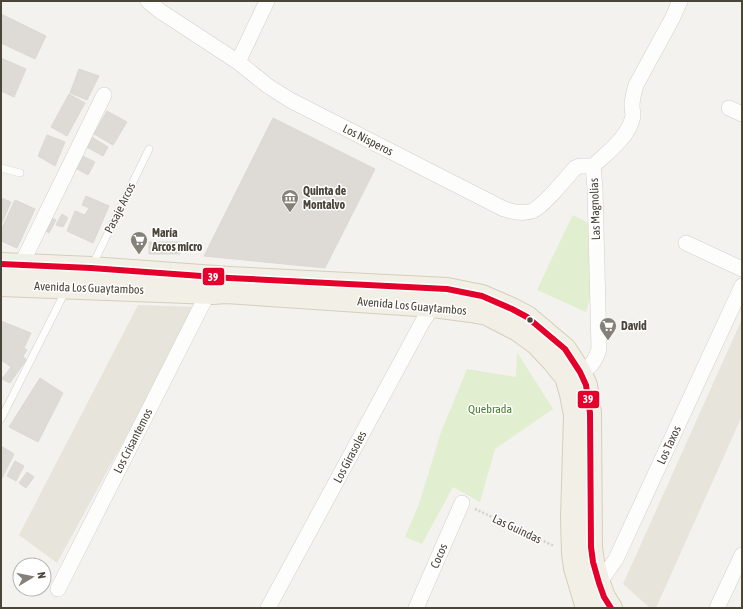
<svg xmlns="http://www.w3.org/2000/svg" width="743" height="609" viewBox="0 0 743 609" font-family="'Asap Condensed',sans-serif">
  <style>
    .residential { fill: #e7e4dc }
    .green { fill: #e1eecf }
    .building { fill: #dedbd6; stroke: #dcd9d4 }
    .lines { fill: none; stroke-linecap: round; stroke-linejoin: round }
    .service-casing { stroke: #d2d0cb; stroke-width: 8 }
    .minor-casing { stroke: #d2d0cb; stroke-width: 16 }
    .primary-casing { stroke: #d6cebb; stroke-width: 24 }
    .path { stroke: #d3d2cc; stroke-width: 2.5; stroke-dasharray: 2 2; stroke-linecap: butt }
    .service { stroke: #fdfdfc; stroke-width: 7 }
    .minor { stroke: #fdfdfc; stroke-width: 15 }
    .primary { stroke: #f2efe6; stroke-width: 22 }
    .bus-1-casing { stroke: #fff; stroke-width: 9 }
    .bus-1 { stroke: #e4002b; stroke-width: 6 }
    .bus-dot { fill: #4b4439; stroke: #fff; stroke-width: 1.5 }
    .labels { text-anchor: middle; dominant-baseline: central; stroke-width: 3; stroke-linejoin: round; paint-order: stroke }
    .street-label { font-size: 12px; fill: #4b4439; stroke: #fff }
    .poi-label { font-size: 12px; font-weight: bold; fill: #4b4439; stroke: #fff; text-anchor: start }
    .park-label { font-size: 12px; fill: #4a7f2a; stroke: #fff }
    .line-badge { stroke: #fff; stroke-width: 1.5 }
    .badge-label { font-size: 11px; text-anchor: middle; font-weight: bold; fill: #fff }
  </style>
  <rect width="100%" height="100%" fill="#f4f2ee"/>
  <path class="residential" d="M 138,305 L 197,307 L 57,563 L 19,535 Z
    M 742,319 L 742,416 L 656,608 L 650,608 L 623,584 Z"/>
  <path class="green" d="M 573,215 L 590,224 L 591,294 L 586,312 L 537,290 L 551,260 Z
    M 517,352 L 553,409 L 495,449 L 480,502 L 453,487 L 422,544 L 405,537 L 419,504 L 441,432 L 467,369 L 516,377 Z"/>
  <path class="building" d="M 1,14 L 46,36 L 35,59 L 1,43 Z
    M 1,58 L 26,69 L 14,97 L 1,91 Z
    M 79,69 L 99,76 L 87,100 L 70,93 Z
    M 69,94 L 85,103 L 67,136 L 51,127 Z
    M 107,111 L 127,122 L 113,145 L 94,134 Z
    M 273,118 L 375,169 L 325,268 L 204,256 Z
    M 47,135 L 65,142 L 55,166 L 38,156 Z
    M 90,136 L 108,147 L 103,156 L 85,146 Z
    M 78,154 L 95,162 L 88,175 L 72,166 Z
    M 86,196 L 109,206 L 93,243 L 67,231 L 75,211 L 85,215 L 89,208 L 82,205 Z
    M 1,198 L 11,202 L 1,225 Z
    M 15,200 L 35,209 L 17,248 L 1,241 L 1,230 Z
    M 62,214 L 68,218 L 63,227 L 56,225 Z
    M 50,217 L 56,220 L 49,233 L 43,229 Z
    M 149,242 L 180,242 L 180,254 L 149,254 Z
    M 1,321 L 31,333 L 24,348 L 27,350 L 23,356 L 26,360 L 10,383 L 2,379 L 11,367 L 1,360 Z
    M 40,378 L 63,393 L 38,442 L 9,427 Z
    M 1,446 L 14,454 L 1,480 Z
    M 15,461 L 24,466 L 16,481 L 7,476 Z
    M 27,472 L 34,477 L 26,488 L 19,483 Z"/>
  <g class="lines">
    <defs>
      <path id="service" d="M 1,168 L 20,173
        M 92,266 L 149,149
        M 1,419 L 66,290"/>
      <path id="minor" d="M 148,1 L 160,11 L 238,62 L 268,86 L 290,100 L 504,209 C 513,212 523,214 532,211 C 543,207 566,178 575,168 L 580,166 L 593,166
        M 238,62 L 267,1
        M 729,108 L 742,114
        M 593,166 C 608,152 629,137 633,116 C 633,113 632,109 632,106 C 632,99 634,92 636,85 L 672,19 L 680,1
        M 686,243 L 742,269
        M 21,265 L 104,95
        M 572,375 C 589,369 594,365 599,349 L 595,189 L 593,166
        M 594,583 L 599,583 L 616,559 L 742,286
        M 58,589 L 208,293
        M 268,608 L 423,321 L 433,306
        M 416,608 L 462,503
        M 717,608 L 742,555"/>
      <path id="primary" d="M 1,264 L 91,268 L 229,278 L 447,289 L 482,296 L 512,309 L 527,317 L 565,349 L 580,372 L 586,385 L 590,413 L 591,547 L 593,562 L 599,583 L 604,597 L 611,608
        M 1,285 L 213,293 L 226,292 L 433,306 L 471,311 L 487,314 L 518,330 L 536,343 L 553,361 L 566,377 L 571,394 L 575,415 L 572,518 L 573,554 L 575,568 L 587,608"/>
    </defs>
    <use href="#service" class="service-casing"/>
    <use href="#minor" class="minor-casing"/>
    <use href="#primary" class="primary-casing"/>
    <path class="path" d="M 475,509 L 554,546"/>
    <use href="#service" class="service"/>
    <use href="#minor" class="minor"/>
    <use href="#primary" class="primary"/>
    <defs>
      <path id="bus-1" d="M 1,264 L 91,268 L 229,278 L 447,289 L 482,296 L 512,309 L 527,317 L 565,349 L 580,372 L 586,385 L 590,413 L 591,547 L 593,562 L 599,583 L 604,597 L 611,608"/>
    </defs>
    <use href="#bus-1" class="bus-1-casing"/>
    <use href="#bus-1" class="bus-1"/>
  </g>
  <defs>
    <symbol id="museum-pin" viewBox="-11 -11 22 30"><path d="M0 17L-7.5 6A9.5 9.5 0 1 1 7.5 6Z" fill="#868178" stroke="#fff"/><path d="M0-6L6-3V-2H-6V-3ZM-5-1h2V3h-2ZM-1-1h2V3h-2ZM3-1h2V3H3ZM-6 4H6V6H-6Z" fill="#fff"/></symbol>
    <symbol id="supermarket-pin" viewBox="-11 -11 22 30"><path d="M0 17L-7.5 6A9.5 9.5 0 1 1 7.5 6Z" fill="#868178" stroke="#fff"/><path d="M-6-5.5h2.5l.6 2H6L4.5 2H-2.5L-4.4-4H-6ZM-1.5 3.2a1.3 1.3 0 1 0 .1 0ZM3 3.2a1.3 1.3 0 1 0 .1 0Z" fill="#fff"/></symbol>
  </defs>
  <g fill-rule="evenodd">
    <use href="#museum-pin" x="280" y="188" width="20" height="27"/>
    <use href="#supermarket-pin" x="129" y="230" width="20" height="27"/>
    <use href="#supermarket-pin" x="598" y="316" width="20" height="27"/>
  </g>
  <circle class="bus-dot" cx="530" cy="320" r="3.5"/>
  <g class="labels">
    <g class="street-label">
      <text transform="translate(368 140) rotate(27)">Los Nisperos</text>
      <text transform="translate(120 208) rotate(-64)">Pasaje Arcos</text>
      <text transform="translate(595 209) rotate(-92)">Las Magnolias</text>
      <text transform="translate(89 288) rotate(2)">Avenida Los Guaytambos</text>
      <text transform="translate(412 306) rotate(5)">Avenida Los Guaytambos</text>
      <text transform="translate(133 441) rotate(-63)">Los Crisantemos</text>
      <text transform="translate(669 445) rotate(-65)">Los Taxos</text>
      <text transform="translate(350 457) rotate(-62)">Los Girasoles</text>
      <text transform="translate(517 529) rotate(25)">Las Guindas</text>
      <text transform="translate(439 556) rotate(-67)">Cocos</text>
    </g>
    <g class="poi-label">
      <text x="303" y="191">Quinta de<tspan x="303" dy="14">Montalvo</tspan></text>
      <text x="152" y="233">María<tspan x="152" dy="14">Arcos micro</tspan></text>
      <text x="621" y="326">David</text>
    </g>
    <g class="park-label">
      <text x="490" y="409">Quebrada</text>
    </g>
  </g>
  <g class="line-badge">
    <rect x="202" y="267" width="23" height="19" rx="4" fill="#e4002b"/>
    <rect x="577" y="390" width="23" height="19" rx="4" fill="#e4002b"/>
  </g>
  <g class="badge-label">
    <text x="213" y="281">39</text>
    <text x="588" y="403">39</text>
  </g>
  <rect width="743" height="609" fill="none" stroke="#4b4439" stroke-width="4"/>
  <g transform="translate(32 577) rotate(80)"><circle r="19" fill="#ffffff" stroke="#b7b4b0"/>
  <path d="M0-3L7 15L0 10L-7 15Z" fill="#868178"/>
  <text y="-6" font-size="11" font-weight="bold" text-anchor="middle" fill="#4b4439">N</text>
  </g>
</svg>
